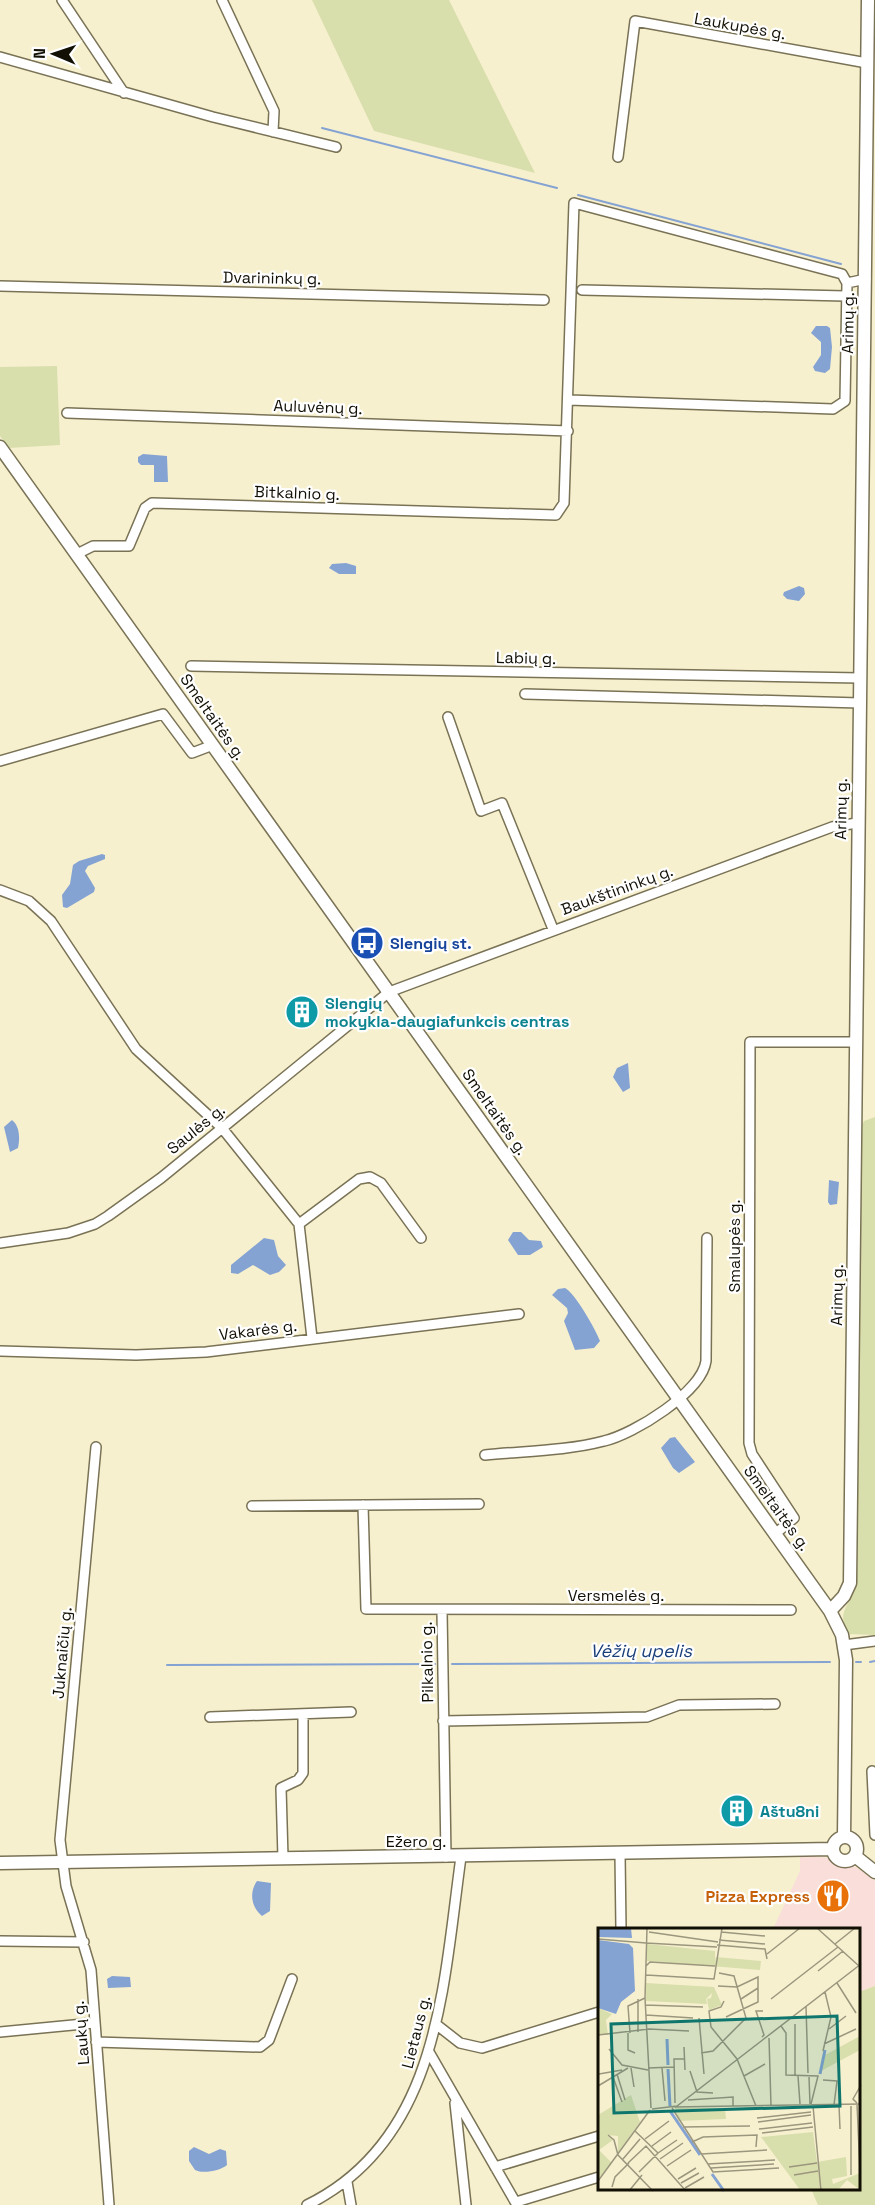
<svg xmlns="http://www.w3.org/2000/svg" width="875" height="2205" viewBox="0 0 875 2205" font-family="'Space Grotesk',sans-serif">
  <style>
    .commercial { fill: #f9deda }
    .green { fill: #d9dfac }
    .water { fill: #85a3d2 }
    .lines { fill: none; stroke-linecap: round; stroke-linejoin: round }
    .stream { stroke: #85a3d2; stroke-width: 2 }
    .minor-casing { stroke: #797255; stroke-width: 12 }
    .secondary-casing { stroke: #797255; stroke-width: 15 }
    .minor { stroke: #fff; stroke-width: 9 }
    .secondary { stroke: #fff; stroke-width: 12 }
    .labels { text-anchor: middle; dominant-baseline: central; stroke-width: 4.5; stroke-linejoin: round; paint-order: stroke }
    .street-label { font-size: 16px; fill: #120f05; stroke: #fff }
    .transit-label { font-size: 16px; font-weight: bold; fill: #164399; stroke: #fff; text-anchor: start }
    .culture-label { font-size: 16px; font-weight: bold; fill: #0d838f; stroke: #fff; text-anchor: start }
    .food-label { font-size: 16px; font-weight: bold; fill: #c56008; stroke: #fff; text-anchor: end }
    .water-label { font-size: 18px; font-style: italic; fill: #1a3f79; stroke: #fff }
    .inset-river { fill: none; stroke: #85a3d2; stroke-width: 3 }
    .inset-road { fill: none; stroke: #9b967e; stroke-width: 1.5 }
    .view { fill: #0f766e; fill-opacity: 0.15; stroke: #0f766e; stroke-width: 3 }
    .inset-edge { fill: none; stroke: #120f05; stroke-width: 3 }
  </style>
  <rect width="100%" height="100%" fill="#f7f0cf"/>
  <path class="commercial" d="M 800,1855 L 830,1858 L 856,1867 L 875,1881 L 875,1986 L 859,1992 L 858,1929 L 773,1929 L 800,1871 Z"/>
  <path class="green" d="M 312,0 L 449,0 L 535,173 L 374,131 Z
    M 57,366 L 60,445 L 9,448 L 0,436 L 0,367 Z
    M 875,1117 L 875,1635 L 848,1634 C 837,1614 847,1607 855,1589 L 860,1129 L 864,1121 Z
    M 875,1986 L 875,2205 L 818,2205 L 811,2189 L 858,2188 L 859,1992 Z"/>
  <path class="water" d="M 816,326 L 827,326 L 830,328 L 832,347 L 830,369 L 825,373 L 815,371 L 813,367 L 821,355 L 821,342 L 811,333 Z
    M 143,454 L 167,456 L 168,482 L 154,482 L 154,465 L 141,465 L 138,462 L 138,457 Z
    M 346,563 L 356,566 L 356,574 L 339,574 L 329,568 L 332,564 Z
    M 799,586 L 804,588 L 805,594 L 799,601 L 787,599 L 783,595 L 784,592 Z
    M 102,854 L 105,855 L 105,859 L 88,866 L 85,871 L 95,888 L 94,892 L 67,908 L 63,907 L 62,895 L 70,884 L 73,865 L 79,861 Z
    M 628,1063 L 630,1088 L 623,1092 L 613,1077 L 617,1068 Z
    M 12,1120 C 20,1126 20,1139 18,1148 L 10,1152 L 4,1127 Z
    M 829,1180 L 839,1182 L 837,1204 L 830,1205 L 828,1202 Z
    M 513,1232 L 521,1232 L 529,1240 L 541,1241 L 543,1247 L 530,1255 L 518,1255 L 508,1240 Z
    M 264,1238 L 274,1240 L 278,1256 L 286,1265 L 279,1272 L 270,1275 L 253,1265 L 238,1274 L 231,1273 L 231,1265 Z
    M 565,1288 C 575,1293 596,1330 600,1341 L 594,1348 L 575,1350 L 564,1321 L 568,1313 L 567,1308 L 552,1295 L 558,1289 Z
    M 675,1437 L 695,1462 L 679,1473 L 673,1468 L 661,1448 L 670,1438 Z
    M 257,1881 L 271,1883 L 270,1911 L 262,1916 C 251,1907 249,1892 257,1881 Z
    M 112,1976 L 130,1977 L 131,1987 L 108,1988 L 107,1979 Z
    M 194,2147 L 209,2154 L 220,2149 L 226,2151 L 227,2165 C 220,2171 203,2174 195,2170 L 189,2161 L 189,2151 Z"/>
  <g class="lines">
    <path class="stream" d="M 322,128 L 557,188
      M 578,195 L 841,264
      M 856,1662 L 861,1662
      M 870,1662 L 875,1661
      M 452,1664 L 830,1662
      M 167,1665 L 435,1664"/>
    <defs>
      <path id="minor" d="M 62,0 L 124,93
        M 222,0 L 274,111 L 273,132
        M 0,57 L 213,117 L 336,147
        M 618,157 L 635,21 L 867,63
        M 0,286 L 544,300
        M 582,290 L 845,296
        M 569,400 L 833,409 L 845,401 L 847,283 L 866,279
        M 67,413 L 568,431
        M 77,554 L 93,546 L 129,546 L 145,508 L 152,503 L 556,515 L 564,503 L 574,203 L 842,274 L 847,283
        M 191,666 L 860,678
        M 525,694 L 860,703
        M 448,717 L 481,811 L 502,803 L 553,929
        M 0,761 L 163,714 L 192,753 L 213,745
        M 0,890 L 29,901 L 51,921 L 136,1049 L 222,1128 L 299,1224 L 312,1338
        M 299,1224 L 359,1179 L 370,1177 L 381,1183 L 421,1238
        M 0,1243 L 68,1233 L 95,1224 L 108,1216 L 161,1178 L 389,992 L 832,827 L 857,823
        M 0,1351 L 136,1355 L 206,1352 L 519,1314
        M 96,1447 L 60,1840 L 66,1886 L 91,1970 L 109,2205
        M 485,1455 C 524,1451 566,1451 604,1441 C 634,1434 702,1392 706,1361 L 707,1238
        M 363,1505 L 366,1609 L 791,1610
        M 252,1506 L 479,1504
        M 775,1534 L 794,1518 L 752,1454 L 749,1443 L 750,1042 L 856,1042
        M 442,1611 L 446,1857
        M 844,1645 L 875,1641
        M 210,1717 L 351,1712
        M 443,1721 L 647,1717 L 679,1705 L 775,1704
        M 872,1771 L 875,1835
        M 620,1854 L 621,1929
        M 283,1858 L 281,1788 L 298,1780 L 303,1773 L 303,1715
        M 0,1941 L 84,1942
        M 437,2025 L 460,2043 L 482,2048 L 599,2012
        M 0,2032 L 94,2023
        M 96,2042 L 260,2047 L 269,2040 L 292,1979
        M 429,2052 L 517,2205
        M 455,2103 L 466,2205
        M 495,2167 L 599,2136
        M 347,2182 L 351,2205
        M 516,2202 L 599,2177
        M 307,2205 C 440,2140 443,1985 461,1857"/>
      <path id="secondary" d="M 0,447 L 830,1611 L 842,1635 L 846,1660 L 844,1837
        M 830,1611 L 844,1596 L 850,1583 L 868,0
        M833 1849a12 12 0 1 1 24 0a12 12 0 1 1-24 0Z
        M 855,1856 L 875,1872
        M 0,1863 L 833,1849"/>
    </defs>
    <use href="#minor" class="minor-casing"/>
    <use href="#secondary" class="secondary-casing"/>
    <use href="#minor" class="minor"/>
    <use href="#secondary" class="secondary"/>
  </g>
  <defs>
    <symbol id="bus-disc" viewBox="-11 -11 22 22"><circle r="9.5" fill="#1a4fb4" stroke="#fff"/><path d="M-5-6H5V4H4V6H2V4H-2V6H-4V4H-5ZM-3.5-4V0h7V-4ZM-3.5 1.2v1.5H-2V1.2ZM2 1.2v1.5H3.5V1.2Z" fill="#fff"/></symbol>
    <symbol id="building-disc" viewBox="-11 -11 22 22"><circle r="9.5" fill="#0f9aa8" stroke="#fff"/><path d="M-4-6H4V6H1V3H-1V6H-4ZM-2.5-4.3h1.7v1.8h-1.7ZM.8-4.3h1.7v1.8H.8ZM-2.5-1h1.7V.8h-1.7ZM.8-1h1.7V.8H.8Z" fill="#fff"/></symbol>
    <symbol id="restaurant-disc" viewBox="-11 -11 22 22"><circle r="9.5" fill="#e8710a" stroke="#fff"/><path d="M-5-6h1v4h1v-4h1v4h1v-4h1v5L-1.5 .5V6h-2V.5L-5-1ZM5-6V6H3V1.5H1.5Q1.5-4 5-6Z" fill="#fff"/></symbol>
  </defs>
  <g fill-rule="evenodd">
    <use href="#bus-disc" x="348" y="924" width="38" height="38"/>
    <use href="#building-disc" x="283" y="993" width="38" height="38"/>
    <use href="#building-disc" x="718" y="1792" width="38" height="38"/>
    <use href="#restaurant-disc" x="814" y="1877" width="38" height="38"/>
  </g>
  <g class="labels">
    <g class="street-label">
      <text transform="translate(740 26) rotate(10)">Laukupės g.</text>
      <text transform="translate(272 278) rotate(1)">Dvarininkų g.</text>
      <text transform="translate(848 323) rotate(-89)">Arimų g.</text>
      <text transform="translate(318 407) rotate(2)">Auluvėnų g.</text>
      <text transform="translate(297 493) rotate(2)">Bitkalnio g.</text>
      <text transform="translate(526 658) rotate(1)">Labių g.</text>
      <text transform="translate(213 717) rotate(55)">Smeltaitės g.</text>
      <text transform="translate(841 809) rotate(-89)">Arimų g.</text>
      <text transform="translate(617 890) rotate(-20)">Baukštininkų g.</text>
      <text transform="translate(495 1112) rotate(55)">Smeltaitės g.</text>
      <text transform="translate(196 1129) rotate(-39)">Saulės g.</text>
      <text transform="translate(734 1246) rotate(-90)">Smalupės g.</text>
      <text transform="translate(837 1295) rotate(-89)">Arimų g.</text>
      <text transform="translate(258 1330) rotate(-7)">Vakarės g.</text>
      <text transform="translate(777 1508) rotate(54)">Smeltaitės g.</text>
      <text x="616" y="1595">Versmelės g.</text>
      <text transform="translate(62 1653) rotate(-85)">Juknaičių g.</text>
      <text transform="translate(427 1662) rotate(-91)">Pilkalnio g.</text>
      <text x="416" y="1841">Ežero g.</text>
      <text transform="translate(416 2032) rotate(-76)">Lietaus g.</text>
      <text transform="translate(81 2033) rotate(-95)">Laukų g.</text>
    </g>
    <g class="transit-label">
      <text x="390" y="943">Slengių st.</text>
    </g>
    <g class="culture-label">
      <text x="325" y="1003">Slengių<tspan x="325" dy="18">mokykla-daugiafunkcis centras</tspan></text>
      <text x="760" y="1811">Aštu8ni</text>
    </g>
    <g class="food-label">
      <text x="810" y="1896">Pizza Express</text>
    </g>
    <g class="water-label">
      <text x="641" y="1650">Vėžių upelis</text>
    </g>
  </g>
  <g transform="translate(598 1928)">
    <rect width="262" height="262" fill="#f7f0cf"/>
    <path d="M 49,16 L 117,23 L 117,33 L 118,29 L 163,33 L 162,42 L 49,33 ZM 48,55 L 116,59 L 124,77 L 111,82 L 109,71 L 113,70 L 114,65 L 108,71 L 109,76 L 48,73 ZM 0,80 L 14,86 L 8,92 L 10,107 L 0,107 ZM 262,108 L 262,122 L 223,143 L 227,127 ZM 33,167 L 42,194 L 20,225 L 20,208 L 9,207 L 15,212 L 1,222 L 14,235 L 0,251 L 0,187 ZM 77,180 L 127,180 L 128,191 L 80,193 ZM 215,204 L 219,234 L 248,229 L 249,248 L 234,251 L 235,256 L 262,245 L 262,262 L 249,252 L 240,262 L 202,262 L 163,209 Z" fill="#d9dfac"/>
    <path d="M 0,0 L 33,0 L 34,10 L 0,9 ZM 0,12 L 31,16 L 35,20 L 37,63 L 23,74 L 18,86 L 0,80 Z" fill="#85a3d2"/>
    <path class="inset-river" d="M 69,111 L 70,137M 70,141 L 72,178M 222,146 L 227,122M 72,183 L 102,227M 114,246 L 126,263"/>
    <path class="inset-road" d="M 49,0 L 47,70 L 53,180M 219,0 L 261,38M 51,4 L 120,14M 123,4 L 167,8M 0,11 L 48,15M 121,12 L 167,16M 48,15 L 119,19M 237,16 L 257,0M 119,17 L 167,21 L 169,31M 169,26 L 202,0M 48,38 L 52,34 L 117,38M 220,43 L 245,23M 48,47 L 116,51 L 124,0M 239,55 L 258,85M 120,58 L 139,59 L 160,49 L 160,74 L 128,89M 40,71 L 40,104M 143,71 L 160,60M 173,71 L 240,19M 126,73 L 123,79 L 111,83 L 113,99 L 139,131 L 158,178M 47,77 L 105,79M 208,78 L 210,145M 48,87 L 95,90M 101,90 L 106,146M 183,98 L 188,105 L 188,147 L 220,148 L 213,176M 231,101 L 248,88M 30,105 L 30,122 L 37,125M 32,105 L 30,78 L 47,70M 0,107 L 51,101 L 91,103M 164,109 L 166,107 L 158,83 L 165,83M 171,110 L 173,178M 226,116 L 258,101M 86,119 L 87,142M 11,121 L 24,137 L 50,142M 225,123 L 233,89 L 227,64M 103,125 L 115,123 L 148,90 L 136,48 L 121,45M 33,140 L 36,159M 50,140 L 76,139M 64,140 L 67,173M 92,143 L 99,164 L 115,165M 1,146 L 24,142M 19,146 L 27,172M 146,148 L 167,136M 197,148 L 197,96M 200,148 L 202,176M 15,149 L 24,174M 211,149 L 212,176M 225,152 L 239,153 L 236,177M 0,158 L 30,140M 90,172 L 135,169 L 135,178M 77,175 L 76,131 L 86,131M 259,175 L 255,171 L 263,157M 259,176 L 262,243M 241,177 L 242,201M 215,178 L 223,263M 253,178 L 253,247M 77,179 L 263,176M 74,180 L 115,244 L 181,240M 54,181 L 79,178 L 263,36M 159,190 L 213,184M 160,194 L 213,187M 85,199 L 152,198M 161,201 L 214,195M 37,203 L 60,225 L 41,244M 164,205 L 215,199M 10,207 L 16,212 L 20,227 L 55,263M 47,211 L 71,193M 94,214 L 105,209 L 159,207 L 158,219M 54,218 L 73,204M 60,225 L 79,212M 103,226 L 169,222M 25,231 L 42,211M 62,231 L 85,215M 30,235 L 48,218 L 88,263M 110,236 L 177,232M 69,238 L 93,222M 191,239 L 219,235M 113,240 L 176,236M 196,247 L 220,243M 80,251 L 98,240M 0,253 L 52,182M 83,255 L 101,245M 14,259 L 17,249 L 31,235M 87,260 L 106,249M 31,263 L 44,247"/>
    <path class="view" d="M 239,88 L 242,178 L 16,185 L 13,96 Z"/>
    <rect width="262" height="262" class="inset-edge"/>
  </g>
  <g transform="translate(54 54) rotate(272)" stroke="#ffffff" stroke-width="4.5" paint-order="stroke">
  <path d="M0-4.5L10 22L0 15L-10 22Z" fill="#120f05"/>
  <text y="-9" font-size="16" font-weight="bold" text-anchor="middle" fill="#120f05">N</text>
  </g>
</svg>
